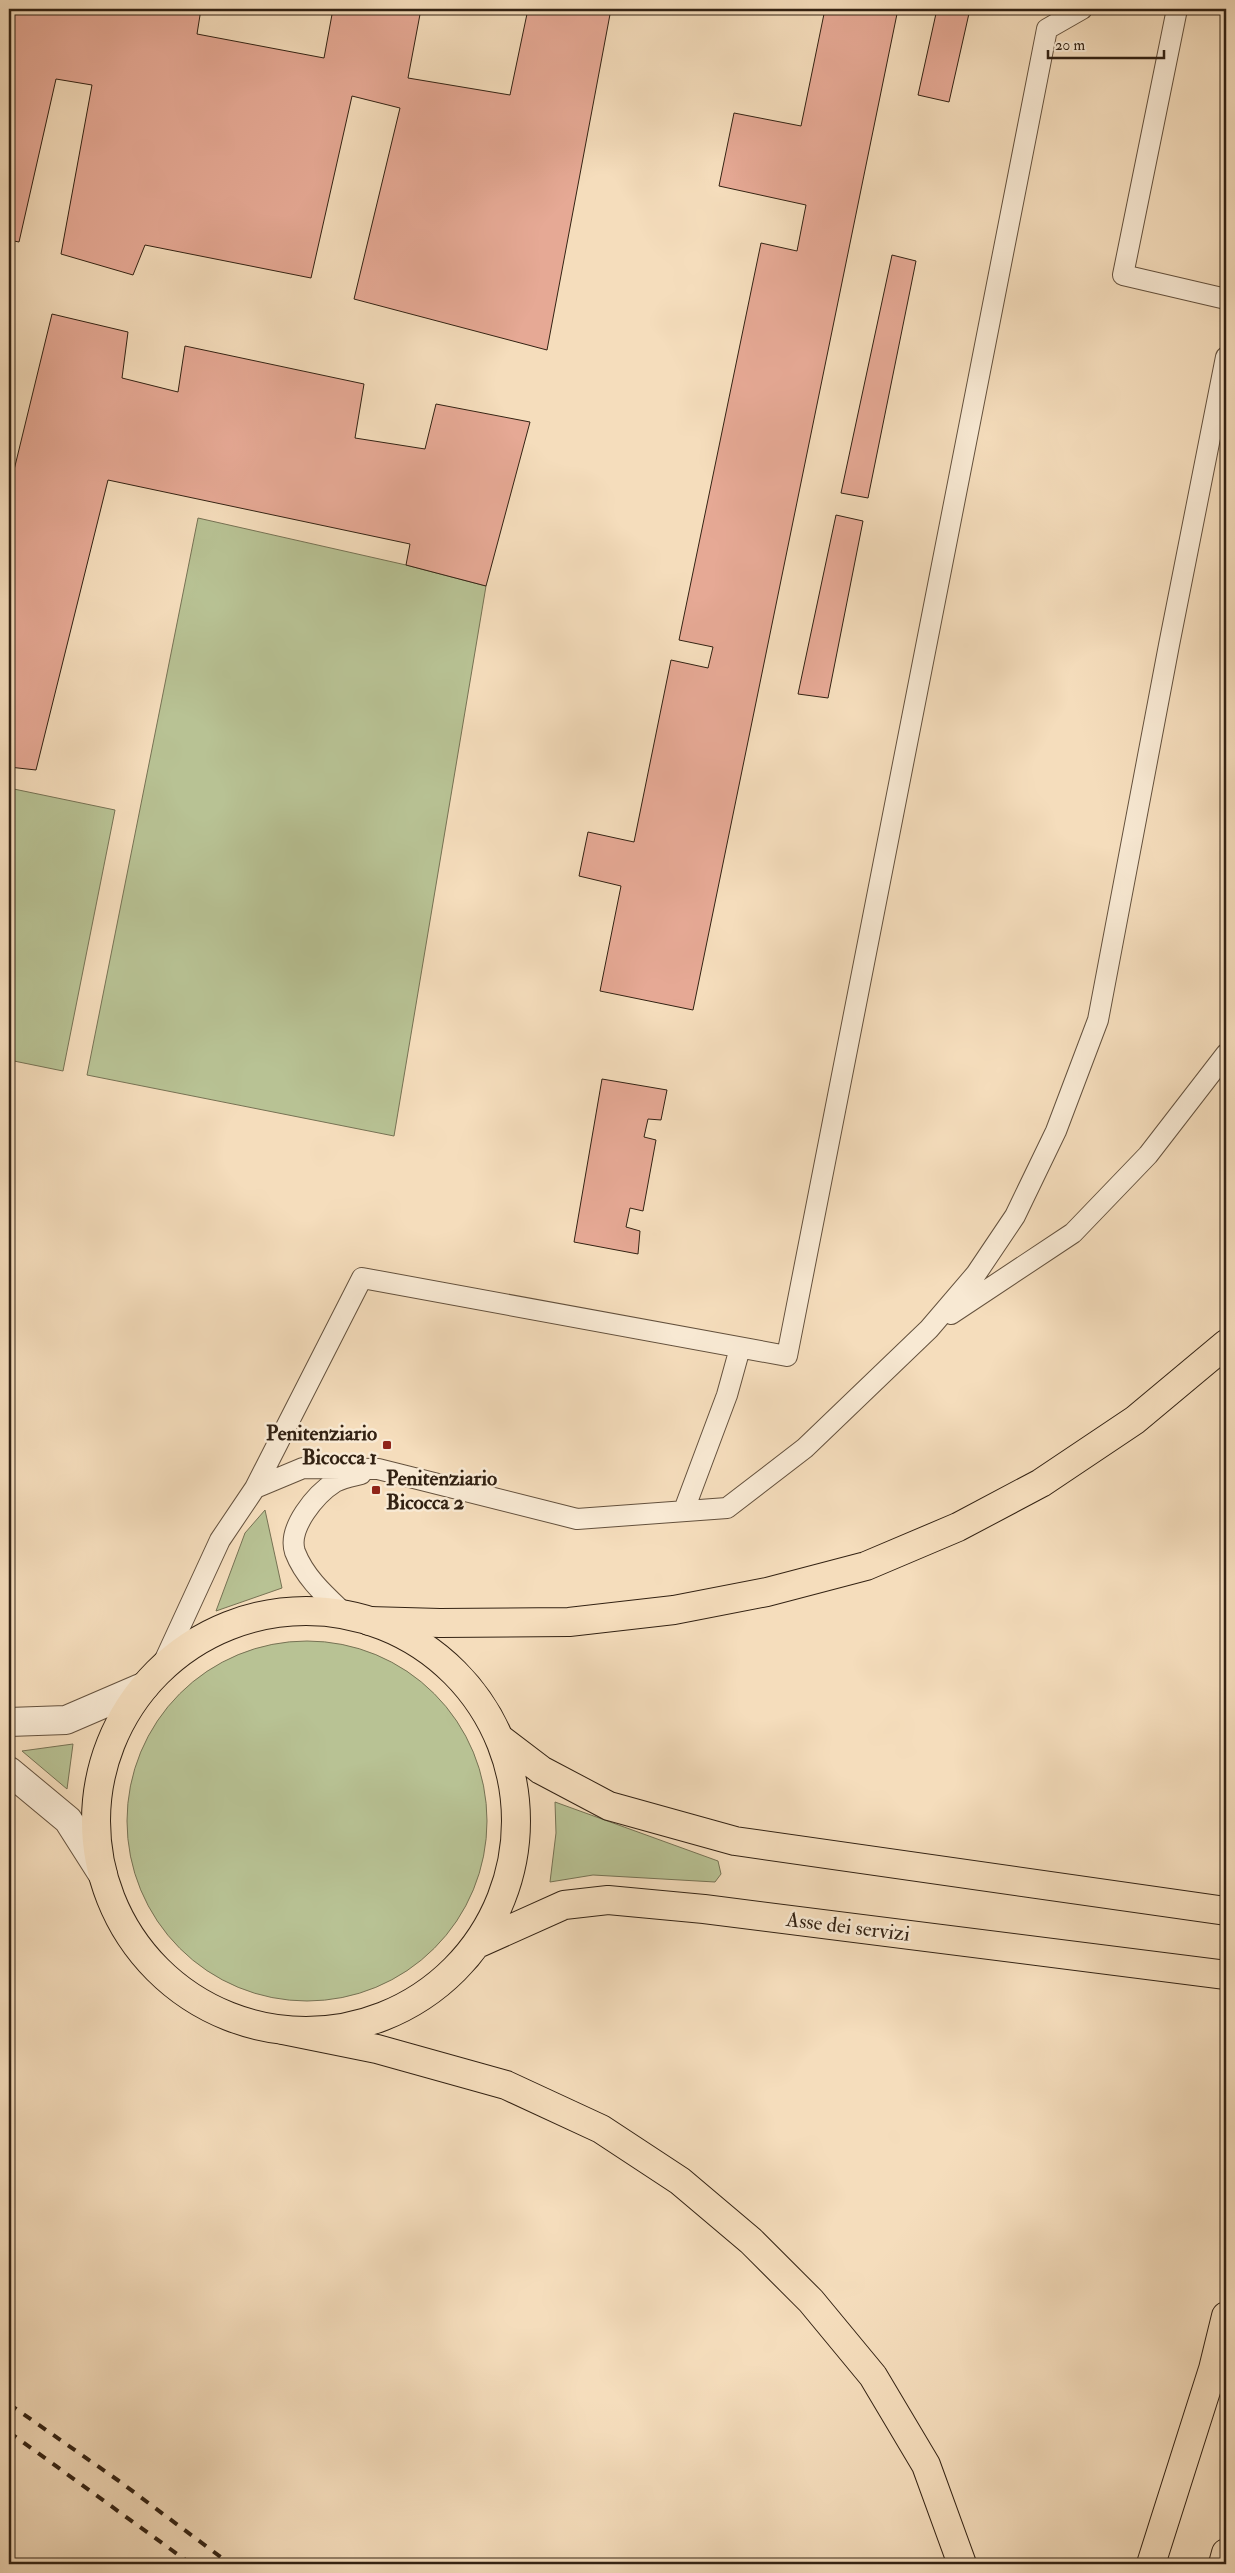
<svg xmlns="http://www.w3.org/2000/svg" width="1235" height="2573" viewBox="0 0 1235 2573" font-family="'IM FELL Double Pica',serif">
  <style>
    .green { fill: #b8c294; stroke: #767254 }
    .building { fill: #e6a995; stroke: #332213 }
    .lines { fill: none; stroke-linecap: round; stroke-linejoin: round }
    .lane-casing { stroke: #64513d; stroke-width: 22 }
    .street-casing { stroke: #64513d; stroke-width: 30 }
    .primary-casing { stroke: #332213; stroke-width: 30 }
    .highway-casing { stroke: #332213; stroke-width: 30 }
    .lane { stroke: #f8e9d3; stroke-width: 20 }
    .street { stroke: #f8e9d3; stroke-width: 28 }
    .primary { stroke: #f5ddbc; stroke-width: 28 }
    .highway { stroke: #f5ddbc; stroke-width: 28 }
    .rail { stroke: #332213; stroke-width: 4; stroke-dasharray: 9 9; stroke-linecap: butt }
    .poi-dot { fill: #8f2418; stroke: #f8e9d3; stroke-width: 2 }
    .labels { text-anchor: middle; dominant-baseline: central; stroke-width: 5; stroke-linejoin: round; paint-order: stroke }
    .poi-label { font-size: 21px; font-weight: bold; fill: #332213; stroke: #f8e9d3; text-anchor: end }
    .street-label { font-size: 21px; fill: #332213; stroke: #f8e9d3 }
  </style>
  <rect width="100%" height="100%" fill="#f5ddbc"/>
  <filter id="stains"><feTurbulence type="fractalNoise" baseFrequency=".004" numOctaves="4"/><feColorMatrix values="0 0 0 0 .2 0 0 0 0 .09 0 0 0 0 .02 0 0 0 .5 -.17"/></filter>
  <radialGradient id="worn" r=".72"><stop offset=".6" stop-color="#630" stop-opacity="0"/><stop offset="1" stop-color="#630" stop-opacity=".3"/></radialGradient>
  <path class="green" d="M 198,518 L 406,565 L 486,586 L 394,1136 L 87,1075 Z
    M 9,788 L 115,810 L 63,1071 L 9,1060 Z
    M 265,1510 L 282,1588 L 216,1611 L 245,1533 Z
    M127 1821a180 180 0 1 1 360 0a180 180 0 1 1-360 0Z
    M 73,1744 L 67,1789 L 22,1751 Z
    M 555,1802 L 718,1861 L 721,1874 L 715,1882 L 593,1875 L 550,1882 L 556,1833 Z"/>
  <path class="building" d="M 9,9 L 201,9 L 197,34 L 324,58 L 333,9 L 421,9 L 408,78 L 510,95 L 528,9 L 611,9 L 547,350 L 354,299 L 400,108 L 352,96 L 311,278 L 145,245 L 133,275 L 61,254 L 92,85 L 56,79 L 19,242 L 9,240 Z
    M 825,9 L 898,9 L 693,1010 L 600,991 L 621,886 L 579,876 L 588,832 L 634,842 L 671,660 L 708,668 L 713,647 L 679,640 L 761,243 L 797,251 L 806,205 L 719,186 L 734,113 L 801,126 Z
    M 937,9 L 970,9 L 949,102 L 918,95 Z
    M 892,255 L 916,261 L 868,498 L 841,493 Z
    M 52,314 L 128,332 L 122,378 L 178,392 L 185,346 L 364,384 L 355,438 L 425,449 L 436,404 L 530,422 L 486,586 L 406,565 L 410,544 L 108,480 L 36,770 L 9,767 L 9,469 L 14,470 Z
    M 836,515 L 863,521 L 828,698 L 798,694 Z
    M 602,1079 L 667,1090 L 661,1120 L 648,1119 L 644,1137 L 656,1140 L 643,1211 L 630,1208 L 626,1227 L 640,1231 L 638,1254 L 574,1242 Z"/>
  <g class="lines">
    <defs>
      <path id="lane" d="M 1177,9 L 1123,275 L 1226,299
        M 951,1314 L 1073,1233 L 1148,1155 L 1226,1054
        M 255,1488 L 362,1278 L 787,1356 L 1047,29 L 1082,9
        M 684,1510 L 727,1395 L 740,1348
        M 345,1614 C 326,1596 305,1578 295,1552 C 287,1528 316,1494 335,1482 C 342,1478 353,1476 361,1474
        M 161,1668 L 220,1540 L 255,1488 L 303,1468 L 378,1469 L 577,1519 L 727,1508 L 805,1448 L 929,1329 L 976,1274 L 1015,1216 L 1056,1131 L 1098,1020 L 1169,645 L 1226,357"/>
      <path id="street" d="M 9,1722 L 66,1720 L 145,1686
        M 9,1771 L 68,1820 L 103,1875"/>
      <path id="primary" d="M96 1821a210 210 0 1 1 420 0a210 210 0 1 1-420 0Z
        M 499,1738 L 541,1770 L 609,1806 L 735,1841 L 1226,1911
        M 477,1944 L 564,1905 L 608,1900 L 704,1909 L 1226,1975"/>
      <path id="highway" d="M 369,1621 L 440,1623 L 569,1622 L 674,1610 L 767,1592 L 866,1566 L 958,1527 L 1041,1483 L 1135,1420 L 1226,1344
        M 283,2030 L 377,2049 L 506,2085 L 601,2129 L 680,2181 L 751,2241 L 811,2301 L 873,2376 L 926,2465 L 962,2564
        M 1151,2564 L 1213,2369 L 1226,2316
        M 1223,2564 L 1226,2553"/>
    </defs>
    <use href="#lane" class="lane-casing"/>
    <use href="#street" class="street-casing"/>
    <use href="#primary" class="primary-casing"/>
    <use href="#highway" class="highway-casing"/>
    <use href="#lane" class="lane"/>
    <use href="#street" class="street"/>
    <use href="#primary" class="primary"/>
    <use href="#highway" class="highway"/>
    <path class="rail" d="M 9,2404 L 119,2481 L 230,2564
      M 9,2432 L 191,2564"/>
  </g>
  <g class="poi-dot">
    <rect x="382" y="1440" width="10" height="10" rx="2.5"/>
    <rect x="371" y="1485" width="10" height="10" rx="2.5"/>
  </g>
  <g class="labels">
    <g class="poi-label">
      <text x="377" y="1433">Penitenziario<tspan x="377" dy="24">Bicocca 1</tspan></text>
      <text x="386" y="1478" text-anchor="start">Penitenziario<tspan x="386" dy="24">Bicocca 2</tspan></text>
    </g>
    <g class="street-label">
      <text transform="translate(848 1927) rotate(7)">Asse dei servizi</text>
    </g>
  </g>
  <rect width="1235" height="2573" fill="none" stroke="#f5ddbc" stroke-width="30"/>
  <rect x="10" y="10" width="1215" height="2553" fill="none" stroke="#332213" stroke-width="2.5"/>
  <rect x="15" y="15" width="1205" height="2543" fill="none" stroke="#332213"/>
  <path d="M1048 50v8h116v-8" fill="none" stroke="#332213" stroke-width="2.5"/>
  <text x="1055" y="50" font-size="15" fill="#332213" stroke="#f8e9d3" stroke-width="4" paint-order="stroke">20 m</text>
  <rect width="100%" height="100%" filter="url(#stains)"/>
  <rect width="100%" height="100%" fill="url(#worn)"/>
</svg>
